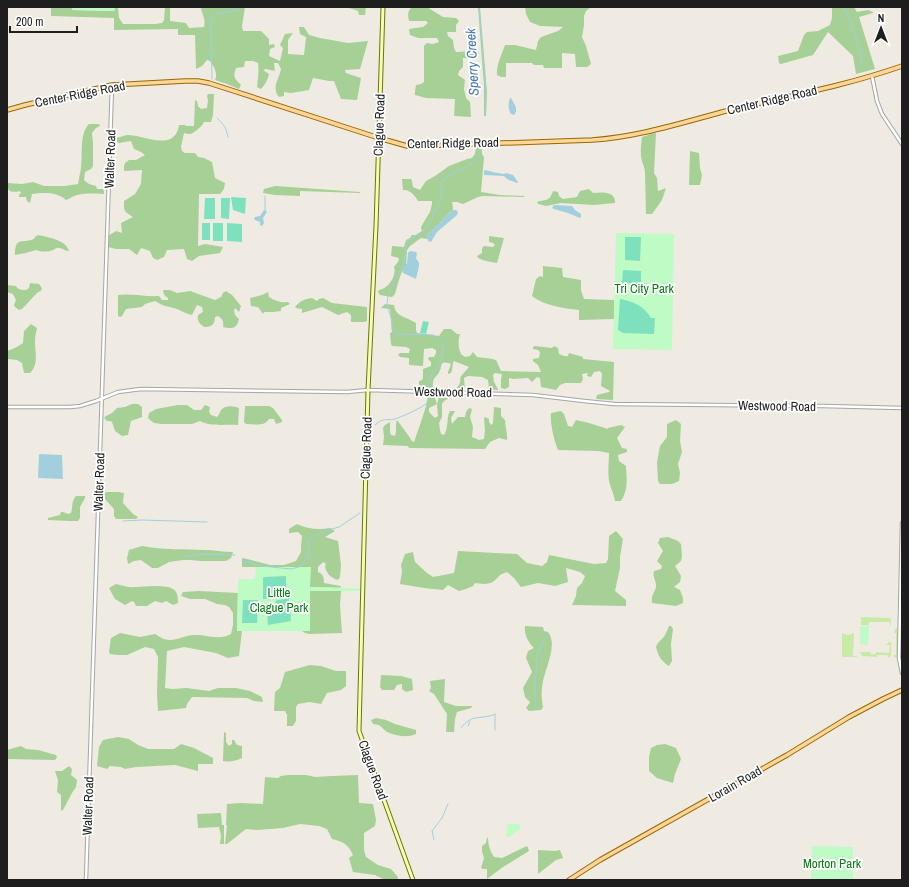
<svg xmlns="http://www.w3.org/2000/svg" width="909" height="887" viewBox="0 0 909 887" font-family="'Archivo Narrow',sans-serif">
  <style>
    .grass { fill: #c7eba7 }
    .forest { fill: #a6d096 }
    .park { fill: #befbc5 }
    .pitch { fill: #7ee1bd }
    .water { fill: #a2cfde }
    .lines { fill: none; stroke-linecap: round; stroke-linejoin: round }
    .stream { stroke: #a2cfde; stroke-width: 1 }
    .tertiary-casing { stroke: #a5a5a5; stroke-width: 4.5 }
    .secondary-casing { stroke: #697801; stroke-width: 5 }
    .primary-casing { stroke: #976900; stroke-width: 5.5 }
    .tertiary { stroke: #fff; stroke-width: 2.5 }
    .secondary { stroke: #f6fbb5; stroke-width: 3 }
    .primary { stroke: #ffd599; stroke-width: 3.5 }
    .labels { text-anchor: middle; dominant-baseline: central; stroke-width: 3.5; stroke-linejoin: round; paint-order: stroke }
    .street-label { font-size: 13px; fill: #1e1e1e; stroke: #fff }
    .park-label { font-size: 13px; fill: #088015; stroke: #fff }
    .water-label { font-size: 14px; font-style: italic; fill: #4779b1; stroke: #fff }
  </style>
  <rect width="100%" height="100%" fill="#efebe3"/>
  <path class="grass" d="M 861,617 L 891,618 L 891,626 L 889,622 L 869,622 L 869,625 L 861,625 Z
    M 896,628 L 898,629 L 898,657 L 896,658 L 894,657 L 894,655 L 896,655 L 896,634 L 894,632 Z
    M 842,633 L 843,633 L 843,634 L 851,635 L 852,633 L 854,633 L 853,656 L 857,656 L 857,657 L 842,657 Z
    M 888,642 L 891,642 L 891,656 L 890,657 L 888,657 L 887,655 L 877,655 L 877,657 L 862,656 L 860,652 L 870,652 L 871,654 L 876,654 L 876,652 L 889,653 L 890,645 L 886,645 L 886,644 L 888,644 Z"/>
  <path class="forest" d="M 51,7 L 72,7 L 72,10 L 113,11 L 114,11 L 115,7 L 118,7 L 119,18 L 123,24 L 155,24 L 162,23 L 164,20 L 165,7 L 170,7 L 170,21 L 186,23 L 189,28 L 204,27 C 206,18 202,16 201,7 L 245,7 L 242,26 L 243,31 L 261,31 L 269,39 L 269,45 L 274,44 L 275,47 L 270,49 L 269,56 L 280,61 L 283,48 L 280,45 L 285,34 L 293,33 L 288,40 L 288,54 L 304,55 L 306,37 L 300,34 L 299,27 L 304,27 L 309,35 L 320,38 L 348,43 L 368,41 L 360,69 L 345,70 L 346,73 L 361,78 L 357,100 L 341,99 L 334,81 L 329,81 L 313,78 L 309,90 L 291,93 L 284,92 L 284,96 L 279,97 C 278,95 276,94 276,91 C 274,84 280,76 281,69 L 278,63 L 274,63 L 275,71 L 266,69 L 263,70 L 269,74 C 268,79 265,85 261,89 L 257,87 C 258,79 259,71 258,63 L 253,61 L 245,61 L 244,67 L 236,68 C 233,77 234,78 241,85 L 239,89 L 227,84 L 215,80 C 218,73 214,67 210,61 L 207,60 L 202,66 L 196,69 L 195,35 L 178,35 L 178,29 L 114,30 L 114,18 L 51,16 Z
    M 346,7 L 366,7 L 365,15 L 359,15 L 358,11 Z
    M 412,7 L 427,7 L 443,17 L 456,18 L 459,21 L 456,25 L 456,32 L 447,32 L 448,36 L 453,40 L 454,48 L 456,52 L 473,51 L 476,59 L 463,58 L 463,67 L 459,71 L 458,75 L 465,80 L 464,89 L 466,98 L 470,102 L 471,117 L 454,116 L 455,99 L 426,98 L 415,95 L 415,91 L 416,85 L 421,84 L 424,82 L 424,46 L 427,43 L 433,44 L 439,42 L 437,38 L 418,38 L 410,35 L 409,29 L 423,27 L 428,23 L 426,21 L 409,21 C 408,16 407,11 412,7 Z
    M 478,7 L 480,7 L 487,92 L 486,116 L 484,116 L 484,87 Z
    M 525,7 L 591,7 L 586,11 L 584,16 L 584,25 L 582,37 L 586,46 L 591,64 L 587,67 L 576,67 L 575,54 L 562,53 L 562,68 L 544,68 L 543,65 L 534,65 L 532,63 L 506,63 L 506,77 L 501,77 L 497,75 C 496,65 502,54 505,45 L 515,45 L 536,50 L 538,41 L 541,37 L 558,31 L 563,27 L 540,26 L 530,22 L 526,14 Z
    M 832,7 L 854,7 L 857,12 L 868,10 L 873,12 L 873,13 L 859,17 L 875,69 L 856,74 L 853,56 L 828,32 L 813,55 L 781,64 L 779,63 L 778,56 L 798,51 L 804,35 L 807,32 L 818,31 L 830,25 L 832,18 Z
    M 208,94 L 214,94 L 213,115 L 211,122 L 204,122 C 202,126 200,127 197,130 C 191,134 192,135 184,133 L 181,147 L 182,151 L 185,153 L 195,153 L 198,157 L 204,158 L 212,162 L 215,178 L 225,183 L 224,189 L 220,194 L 199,194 L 198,246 L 205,244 L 223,247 L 220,253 L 199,256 L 192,261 L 187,259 L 184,249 L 167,250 L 164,257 L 157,260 L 153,258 L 150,251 L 141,248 L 137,255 L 129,249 L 116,249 L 108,247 L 108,236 L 116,231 L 122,233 L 121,223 L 133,217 C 124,211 124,212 124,201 L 135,194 L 141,184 L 142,170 L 124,171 L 124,166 L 125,163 L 129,160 L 136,160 L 145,155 L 141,152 L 134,149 L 131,141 L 119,143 L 117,142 L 117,138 C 121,137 124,135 129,135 C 146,136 175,152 179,125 L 185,125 L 186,126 L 194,126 L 195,100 L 197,101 L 198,106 L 201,109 L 207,108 L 208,100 L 207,96 Z
    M 89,124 L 99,124 L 100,126 L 96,128 L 92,133 L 93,143 L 93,166 L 91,169 L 85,172 L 84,180 L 89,184 L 96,186 L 97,189 L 103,189 L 104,191 L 104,194 C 94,194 81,192 72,197 C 70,198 69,199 66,200 C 58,192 43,192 32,194 L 30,203 L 27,201 L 26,197 L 19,197 L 19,195 L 21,193 L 20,191 C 13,193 6,192 7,183 L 22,184 L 33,182 L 44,186 L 65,186 L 78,184 C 79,179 80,173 81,168 C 83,154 79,134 89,124 Z
    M 656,133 L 654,173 L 657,178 L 658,191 L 666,188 L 662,200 L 652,214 L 646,214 L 645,173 C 645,168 643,165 642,161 C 640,154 641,144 642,137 L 651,134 Z
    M 476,147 L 482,147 L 482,154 L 484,157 L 481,192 L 500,195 L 524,196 L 525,197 L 483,196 L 478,197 L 463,204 L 457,202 L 452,202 L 453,208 L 453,210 L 450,212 L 437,226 L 428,234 L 427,239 L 421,238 L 410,246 L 407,250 L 406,265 L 401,274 L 398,283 L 395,294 L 392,297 L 380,295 L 378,292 L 379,290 C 388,289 397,276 394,267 L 398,262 L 399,258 L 391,256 L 392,246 L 404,247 L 406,240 L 410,238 L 412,235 L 416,235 L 422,231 L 421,228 L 422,225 L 430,212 L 432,204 L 432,201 L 418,201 C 415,195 409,189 403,190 L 402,179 L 411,179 L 412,181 L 413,187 L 420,190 L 426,181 L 435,176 L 449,166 L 467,159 L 472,158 L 475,154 Z
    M 690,151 L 699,153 L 700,168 L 702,175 L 700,185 L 689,185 Z
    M 275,186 L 360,192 L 360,193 L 300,191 L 300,196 L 275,195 L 263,193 L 264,189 Z
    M 589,189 L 593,193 C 602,192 616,191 615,203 L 594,205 L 561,203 L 546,206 L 538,204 L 537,202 C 547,199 549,202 553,191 L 558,192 L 559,196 L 563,199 L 577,197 L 580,191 Z
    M 38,235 C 48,237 66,240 69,251 C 64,251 63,248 59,248 C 56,247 56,249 53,250 C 48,252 41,252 36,250 C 29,252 22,254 15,255 C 15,236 21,244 34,239 L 35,237 Z
    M 489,236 L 504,238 L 497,263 C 491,262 484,261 478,258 L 477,256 L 482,253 L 482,248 L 484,246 L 493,247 L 495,245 L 493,243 L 489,242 Z
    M 543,266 L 562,268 L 563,277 L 581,280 L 581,290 L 584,299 L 614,300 L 614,319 L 579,320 L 579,310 C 563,308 545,306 532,296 L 536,279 L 540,276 L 543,277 Z
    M 30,283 L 39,284 L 42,288 L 41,291 L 38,292 L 22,309 L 19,310 L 15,307 L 14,305 L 16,300 L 13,294 L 7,292 L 7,285 L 16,286 C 18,290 22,290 26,290 L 29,288 Z
    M 164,290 L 170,290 L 177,293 L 190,291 L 215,300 L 221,297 L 223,293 L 226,291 L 232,295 L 241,306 L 239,312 L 235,308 C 233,312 235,316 239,319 C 237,329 232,329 223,327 C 224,321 222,318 218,316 L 215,317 C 215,325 211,327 204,327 C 199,323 197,321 198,315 L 203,312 L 202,307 L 197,305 L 192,315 C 187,314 182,311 177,309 C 168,306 164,307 155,301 L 145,304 L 142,307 L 126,309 L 122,316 L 120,317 L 118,316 L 118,295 C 131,293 145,297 159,296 L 162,300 L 168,300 L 168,298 C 165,296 164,295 163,291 Z
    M 268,292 L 269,297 C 275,301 281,303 288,302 L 290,304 L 281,308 L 281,311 L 273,312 L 264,312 L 263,314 L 258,307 L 251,306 L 250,298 L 262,295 Z
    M 312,298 L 317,301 L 319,299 L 323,298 L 332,303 L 367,307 L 367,321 L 364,322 L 351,322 L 351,315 L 347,312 L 338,315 L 322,307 L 302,313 L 302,309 L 296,308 L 295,307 C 300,301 304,299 312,298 Z
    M 385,304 L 394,305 C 395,317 407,317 416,323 L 416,330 L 417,333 L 439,336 L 444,329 L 451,329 L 457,334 L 460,334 C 458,341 458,347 461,354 L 465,357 L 470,356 L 473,352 L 477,357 L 493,359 L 497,361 L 497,362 L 501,371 L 541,372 L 538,365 L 533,361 L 533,359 L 539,358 L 540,352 L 538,350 L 533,349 L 533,347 L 535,346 L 552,348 L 554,346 L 558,348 L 559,354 L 564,356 L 568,356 L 569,353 L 583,357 L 583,359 L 614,362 L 613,400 L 596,399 L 597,395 L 609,392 L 610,391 L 601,386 L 602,374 L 600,371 L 594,372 L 591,377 L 587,376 L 588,373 L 582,374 L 583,379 L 581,383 L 565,383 L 560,385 L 556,390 L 541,387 L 540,378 L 537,377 L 532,382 L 528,378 L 513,379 L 509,378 L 509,387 L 505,389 L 501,388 L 501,380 L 502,374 L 495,373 L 493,375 L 494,382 L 498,389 L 498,390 L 489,389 L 488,380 L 482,377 L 468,376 L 464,378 L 465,389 L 457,388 C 458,386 460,384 460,382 C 461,377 459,379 462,375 C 464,372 467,370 469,367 L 454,361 C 452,364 453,369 451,373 L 448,374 L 448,372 L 451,364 C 448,363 444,361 442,364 C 441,364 441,370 440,370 C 437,379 432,375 433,388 L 419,387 L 419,381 L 422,380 L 423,377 L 423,369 L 431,366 L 431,362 L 428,359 L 429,357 L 434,357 L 436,353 L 436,350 L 432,348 L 424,349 L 423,366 L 409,365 L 409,358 L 400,357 L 398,355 L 400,353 L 409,353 L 410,349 L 406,347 L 392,346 L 391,344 L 390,333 L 392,332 L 390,309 L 381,308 Z
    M 31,324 L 37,328 C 36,332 35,337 35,341 C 35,352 39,364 30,373 L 24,373 L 22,363 L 17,360 L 8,359 L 7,360 L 7,351 L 15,348 L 23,343 L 24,331 Z
    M 428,395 L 432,395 L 435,398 L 437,404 L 429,408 L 429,412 L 435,418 L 438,416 L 437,405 L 439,396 L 444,396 L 448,399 L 444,401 L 442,404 L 442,417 L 439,423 L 440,430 L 441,434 L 444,435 C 449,428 446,418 450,411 L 455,411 L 454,413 L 451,418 L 452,424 L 458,417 L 465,417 L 466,412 L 469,408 L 472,409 L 470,417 L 473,427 L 472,437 L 479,440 L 484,439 L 485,431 L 484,418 L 485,417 L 489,419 L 489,422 L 491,425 L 493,423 L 494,407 L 501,408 L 501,416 L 505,420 C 505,425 508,435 507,440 L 499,438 L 490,442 L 485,449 L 409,448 L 408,446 L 383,445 L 384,437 L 383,428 L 385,425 L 390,422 L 390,432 L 391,435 L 395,436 C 397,431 395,425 397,420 C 402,427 407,433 412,441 L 414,442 L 422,419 L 426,406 Z
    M 132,404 L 138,404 L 142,407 L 142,417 L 131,421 L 128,435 L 122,436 L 115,431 L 112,422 L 110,421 L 107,421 L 104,418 L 106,416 L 112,413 L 117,408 L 125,407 Z
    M 178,405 L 187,405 L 194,410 L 201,410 L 205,405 L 210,407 L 209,412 L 211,415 L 217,417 C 219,415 220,412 221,410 C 226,405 233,406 239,408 L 238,425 C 225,424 211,427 200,421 L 192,424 L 162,424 L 154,423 L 150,420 L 148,418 L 149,413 L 156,409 Z
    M 245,406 L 269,406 L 273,408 L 282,420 L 282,422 L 276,424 L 274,419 L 269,419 C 264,427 255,424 246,424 L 244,422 Z
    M 561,411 L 564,414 L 568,426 L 572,427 L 576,420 L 589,423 L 608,429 L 608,428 L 621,425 L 625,427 L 617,438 L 622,448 L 627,449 L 627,452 L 618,455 L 619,461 L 626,466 C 627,480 628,490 621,501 L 615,501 C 614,495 612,491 610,485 C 607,475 609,463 609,453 L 598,451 L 558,450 C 554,440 550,424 551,413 Z
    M 676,420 L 681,424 L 680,441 L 682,452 L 678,464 L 680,473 L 679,481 L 672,484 L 660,484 L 658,481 L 657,462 L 660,446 L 667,437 L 667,424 Z
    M 106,492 L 118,492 L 124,493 L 123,503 L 133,514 L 138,517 L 136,519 L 116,519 L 114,516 L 114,509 L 105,499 L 104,494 Z
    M 76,496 L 85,496 L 85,498 L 80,507 L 80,518 L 78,521 L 70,521 L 48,520 L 48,518 L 60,515 L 61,512 L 63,512 L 68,514 L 71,513 C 73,507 71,502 76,496 Z
    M 297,524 C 307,529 319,530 330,528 L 335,531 L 325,537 L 338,541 L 341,565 L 340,577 L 338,580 C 331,578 327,574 325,567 L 326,564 L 323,562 L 318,567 L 318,572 C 323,574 324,577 324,583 L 341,586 L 340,588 L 310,587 L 310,567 L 242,567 L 242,559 L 243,558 L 270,565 L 284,565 L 296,561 L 301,552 L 301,547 L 302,536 L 298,532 L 289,533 L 289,529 Z
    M 616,531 L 623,539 L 620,557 L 620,568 L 615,591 L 626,600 L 626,606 L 572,605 L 576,596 L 577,588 L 582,583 L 585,576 L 580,572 L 566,568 L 568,582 L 555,586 L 538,583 L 521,587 L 514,578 L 507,572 C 498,575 500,576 494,581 C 489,585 481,584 475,583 L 473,586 L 466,589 L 459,591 L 448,585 L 443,590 L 424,588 L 400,584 L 402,571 L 401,565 L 405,554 L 413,552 L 415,562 L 427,573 L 433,577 L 454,573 L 458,551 L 517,554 L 527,563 L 542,566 L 547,562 L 549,555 L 594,564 L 606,563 L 608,559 L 609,536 Z
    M 668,537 L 678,541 L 681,544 L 682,556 L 681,561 L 675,566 L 681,576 L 680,582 L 674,587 L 680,590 L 683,598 L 683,603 L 676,606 L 652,603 C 651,595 654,594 656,587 C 657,582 652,577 654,571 L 661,569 L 662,566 L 657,561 L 663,551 L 658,543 L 660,538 Z
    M 142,546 C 163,550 184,549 205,550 C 214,550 223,552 233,552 L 231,558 L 226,561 L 201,561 L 190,560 L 183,560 L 169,562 L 158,568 L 152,568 L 141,560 L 134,561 L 128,564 L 127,558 L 129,550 Z
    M 116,584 C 120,585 124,586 128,587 C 140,588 163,583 173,589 C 178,592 178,598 178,603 L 173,605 L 166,601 L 162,603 L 155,601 L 147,606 L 136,606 L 134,602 L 132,601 L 125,605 L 115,599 L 109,588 Z
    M 199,591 L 238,593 L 237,630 L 242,631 L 239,656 L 228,658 L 216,653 L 184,647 L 167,651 L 165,688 L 172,689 L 187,688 L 209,691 L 218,688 L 236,688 L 250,691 L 262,697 L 263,702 L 254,701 L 247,698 L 192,697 L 187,704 L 186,708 L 158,711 L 157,695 L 158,657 L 154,649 L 145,647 L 127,655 L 118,655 L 110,654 L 109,652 L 111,638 L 120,633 L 140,637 L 155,634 C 160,637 164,640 170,640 C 178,640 186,635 194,635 C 207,634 219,641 231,634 L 233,625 L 233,613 L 229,607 L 225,605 L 217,604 L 205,599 L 190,599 L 181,596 L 183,592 Z
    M 310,591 L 341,591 L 340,605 L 342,633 L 309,634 L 305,633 L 298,628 Z
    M 525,626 L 543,627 L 544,631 L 548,632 C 559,646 543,671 542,688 C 541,694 542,701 543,707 L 541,710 L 529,711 L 526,708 L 530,702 L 525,697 L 523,688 L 532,672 L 526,658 L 528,651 L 534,648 C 528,642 524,635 525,626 Z
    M 669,626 L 671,626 L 673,629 L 671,644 L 672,661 L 669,666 C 662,662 658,656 656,647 C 657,643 659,642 662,639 C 665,636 667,631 669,626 Z
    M 310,665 L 321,666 L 336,671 L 346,671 L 346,686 L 341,690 L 327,693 L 321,704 L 309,702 L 298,704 L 296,707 L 296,721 L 293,726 L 287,726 L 287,715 L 285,711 L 274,711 L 275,692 L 280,688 L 285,672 Z
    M 381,675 L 401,676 L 412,679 L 413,690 L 406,692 L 402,689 L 402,684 L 397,685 L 394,690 L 382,690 L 380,687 Z
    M 445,679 L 444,702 L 456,706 L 472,706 L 471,708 L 457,712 L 455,719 L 454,732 L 446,732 L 447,714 L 434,694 L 429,691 L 431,688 L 430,681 Z
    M 376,718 L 386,720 L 395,724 L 416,730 L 416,734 C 407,738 396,736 387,732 C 384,730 382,727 379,725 L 373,724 L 371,720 Z
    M 224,732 L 226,733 L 226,742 L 229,746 L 232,744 L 232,740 L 234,740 L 237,745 L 242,746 L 242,758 C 236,761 230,762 223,761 Z
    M 118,737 L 129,739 L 138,745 L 148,749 L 174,749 L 181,744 L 194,748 L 213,758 L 213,764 L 198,764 L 198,771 L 175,765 L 136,767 L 125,769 L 121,767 L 110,766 L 107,769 L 97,766 L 99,747 L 103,740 Z
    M 665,744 L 676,748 L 681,759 L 675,774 L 673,783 L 657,778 L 649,771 L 649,757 L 651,748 L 657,745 Z
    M 21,746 L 26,749 L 38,750 L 56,755 L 57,757 L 55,760 L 7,759 L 7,750 Z
    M 69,766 L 72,769 L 71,775 L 77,780 L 76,787 L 72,793 L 63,810 L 61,811 L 61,795 L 57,792 L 58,780 L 55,771 L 62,771 Z
    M 288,775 L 306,775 L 315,777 L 332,776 L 358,775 L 359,803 L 373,804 L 376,820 L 375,826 L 364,833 L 364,850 L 366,857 L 378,865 L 391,869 L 398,877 L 398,880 L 385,880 L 375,875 L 353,872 L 349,858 L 353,855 C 348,844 344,842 332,839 L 327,829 L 319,826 L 300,824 L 283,828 L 257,830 L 246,829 L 227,844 L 225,844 L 227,825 L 226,825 L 227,804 L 241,803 L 263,804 L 265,777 L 278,778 L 281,776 Z
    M 221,813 L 222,825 L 224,825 L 224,844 L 220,844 L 221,836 L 219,827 L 198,828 L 197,814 Z
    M 487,837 C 489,840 488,842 489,846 C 490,850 492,854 494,857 L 502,858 L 527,846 L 528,848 L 529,851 L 503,867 L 487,879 L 487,869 L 483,869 L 481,868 L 484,858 L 482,851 L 482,846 L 486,843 Z
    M 538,850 L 555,851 L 560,850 L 563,858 L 556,860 L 538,874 Z"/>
  <path class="park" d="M 72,7 L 115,7 L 114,11 L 72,10 Z
    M 616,233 L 674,234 L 672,350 L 613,349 Z
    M 256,567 L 311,567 L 310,587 L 360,588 L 360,591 L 310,591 L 310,631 L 237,631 L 238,579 L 255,579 Z
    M 860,626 L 869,626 L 868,645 L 860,644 Z
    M 507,824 L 519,824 L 520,825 L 520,829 L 509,837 L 507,837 L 506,836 Z
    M 812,846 L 853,847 L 853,880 L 811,880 Z"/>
  <path class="pitch" d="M 231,197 L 246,198 L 245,214 L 233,210 Z
    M 205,198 L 215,198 L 215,219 L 204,219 Z
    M 221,198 L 230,198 L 229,219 L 221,218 Z
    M 202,223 L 210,223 L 210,240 L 202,240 Z
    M 213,223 L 223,223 L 223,241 L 213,241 Z
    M 227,223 L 242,224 L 242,242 L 227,241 Z
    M 625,237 L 641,237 L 640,261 L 625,260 Z
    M 623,270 L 641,271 L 641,284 L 622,283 Z
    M 620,299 C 633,301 644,306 651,318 L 655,318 L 654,334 L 623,333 L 618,330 Z
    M 423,321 L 429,322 L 426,334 L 420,333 Z
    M 286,576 L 286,590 L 276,598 L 263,599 L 263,578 L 264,577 Z
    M 289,598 L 291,620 L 291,621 L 268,625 L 267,612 L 277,600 Z
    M 243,600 L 258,600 L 257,623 L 242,623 Z"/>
  <path class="water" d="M 510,98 L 511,98 L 516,107 L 516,112 L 514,115 L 511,114 C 508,109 508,103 510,98 Z
    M 485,170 C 492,172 498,173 504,174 L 506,173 L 513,175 L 518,182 L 517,183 C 512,181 508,181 504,176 C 498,176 491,175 484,175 L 484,171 Z
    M 554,205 L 572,206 L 575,210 L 581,214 L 581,217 L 580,218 L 575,216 L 568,213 L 554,209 L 552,208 Z
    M 264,210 L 265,210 L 267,212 L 263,218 L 264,223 L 262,226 L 260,225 L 260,222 L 255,220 L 254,219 L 255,217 L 260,216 Z
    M 453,210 L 456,210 L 458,212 L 457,215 L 437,232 L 431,242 L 428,241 L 427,237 L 428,234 L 437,226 L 450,212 Z
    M 410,251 L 416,252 L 417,254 L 416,258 L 419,263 L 419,266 L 416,279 L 403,273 L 403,268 L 407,263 L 408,253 Z
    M 39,454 L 62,455 L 63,479 L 38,478 Z"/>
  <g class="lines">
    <path class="stream" d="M 479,7 L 486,93 L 485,116
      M 844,7 C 853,27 860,44 862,66
      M 212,79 L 211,34 L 211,21 L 212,17 L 216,14 L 238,10 L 240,7
      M 217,118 C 224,125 226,127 228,137
      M 265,210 L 265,196
      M 429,390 C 429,386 429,380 431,377 C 432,373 436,369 438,366 C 445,355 446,341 433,335 L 398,334 L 394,332 L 392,329 L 392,321 L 387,304 L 388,296 L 396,277 L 403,266 L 407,241 L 426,229 L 432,219 L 435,210 L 440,202 L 442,187 L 441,183 C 449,171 466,169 476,160 C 479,157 480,152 482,148
      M 375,425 C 384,417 385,421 395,419 C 401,417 424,407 427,403 C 429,400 429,397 429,394
      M 123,521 L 142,520 L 207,522
      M 185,556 L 194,556 L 197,554 L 235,555
      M 242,561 L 262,566 L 291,569 L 299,567 L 303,564 L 308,556 L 309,551 L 308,539 L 312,536 L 332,529 L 339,527 L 360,513
      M 535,708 L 535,679 L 536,675 L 537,656 L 546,635
      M 468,726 L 470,721
      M 461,728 C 464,724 469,719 475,718 C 482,717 489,717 496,714
      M 495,730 L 495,715
      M 434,840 L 432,831 L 442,818 L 448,804"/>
    <defs>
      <path id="tertiary" d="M 872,76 L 877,101 L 882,114 L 902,144
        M 7,407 L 70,407 L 80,406 L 96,401 L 118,392 L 141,389 L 347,392 L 368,390 L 533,395 L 584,401 L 614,404 L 824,406 L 902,408
        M 902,523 L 899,658 L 902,673
        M 86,880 L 112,85"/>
      <path id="secondary" d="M 383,7 L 376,226 L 368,390 L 359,731 L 413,880"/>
      <path id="primary" d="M 7,110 L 25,105 L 112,85 L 185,81 L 198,81 L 209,83 L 379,138 L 407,146 L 418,146 L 592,140 C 640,137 687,121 734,109 C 790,96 848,85 902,66
        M 569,880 L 600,860 L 787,755 L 849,717 L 883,699 L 902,690"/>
    </defs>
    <use href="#tertiary" class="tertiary-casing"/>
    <use href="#secondary" class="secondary-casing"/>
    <use href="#primary" class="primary-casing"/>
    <use href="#tertiary" class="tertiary"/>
    <use href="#secondary" class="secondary"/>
    <use href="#primary" class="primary"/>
  </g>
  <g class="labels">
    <g class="street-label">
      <text transform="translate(80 94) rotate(-11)">Center Ridge Road</text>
      <text transform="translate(772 100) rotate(-13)">Center Ridge Road</text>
      <text transform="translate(379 125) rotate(-88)">Clague Road</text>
      <text transform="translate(453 143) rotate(-1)">Center Ridge Road</text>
      <text transform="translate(110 159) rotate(-88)">Walter Road</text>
      <text transform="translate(453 392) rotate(1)">Westwood Road</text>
      <text transform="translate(777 406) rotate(1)">Westwood Road</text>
      <text transform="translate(366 448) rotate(-88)">Clague Road</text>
      <text transform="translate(99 482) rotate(-88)">Walter Road</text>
      <text transform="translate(373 770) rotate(70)">Clague Road</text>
      <text transform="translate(735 784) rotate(-30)">Lorain Road</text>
      <text transform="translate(88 806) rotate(-88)">Walter Road</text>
    </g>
    <g class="park-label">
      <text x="644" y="288">Tri City Park</text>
      <text x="279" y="592">Little<tspan x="279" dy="15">Clague Park</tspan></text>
      <text x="832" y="863">Morton Park</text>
    </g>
    <g class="water-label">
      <text transform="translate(472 62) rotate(-93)">Sperry Creek</text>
    </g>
  </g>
  <rect width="909" height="887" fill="none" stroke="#1e1e1e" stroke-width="16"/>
  <g transform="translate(881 28)" stroke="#ffffff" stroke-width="3" paint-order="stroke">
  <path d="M0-3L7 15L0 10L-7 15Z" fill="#1e1e1e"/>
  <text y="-6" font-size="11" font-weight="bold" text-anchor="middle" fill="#1e1e1e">N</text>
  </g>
  <path d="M10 26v6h67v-6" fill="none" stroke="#1e1e1e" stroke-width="2"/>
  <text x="16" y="26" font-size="12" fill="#1e1e1e" stroke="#ffffff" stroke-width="3" paint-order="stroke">200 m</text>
</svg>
